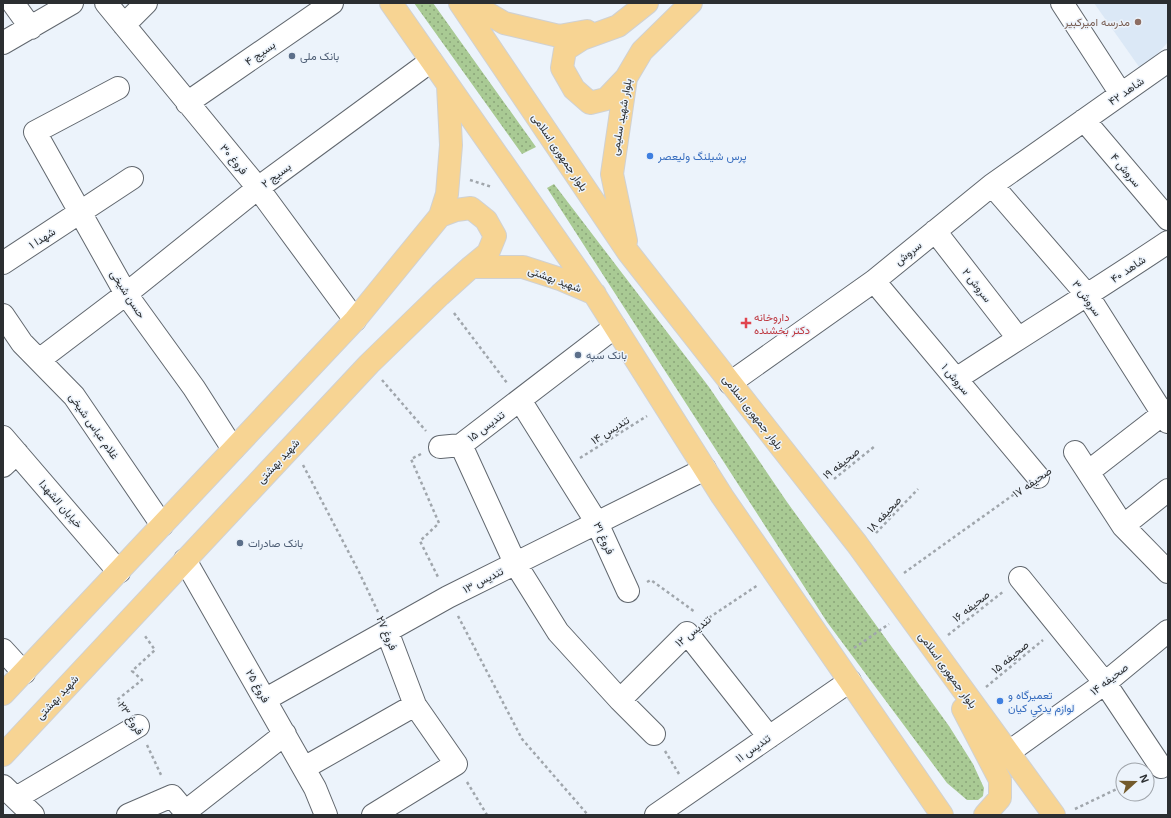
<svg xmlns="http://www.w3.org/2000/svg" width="1171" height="818" viewBox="0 0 1171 818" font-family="Helvetica,Vazirmatn,sans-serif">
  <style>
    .built { fill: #dbe8f6 }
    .grass { fill: url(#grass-dots) }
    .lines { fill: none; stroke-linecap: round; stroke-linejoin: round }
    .minor-casing { stroke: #61676e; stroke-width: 24 }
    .major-casing { stroke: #d0d1d2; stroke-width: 24 }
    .path { stroke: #a0a6ac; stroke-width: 2.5; stroke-dasharray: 3 3; stroke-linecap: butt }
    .minor { stroke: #fff; stroke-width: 22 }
    .major { stroke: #f7d493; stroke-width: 22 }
    .education-dot { fill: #8d6e63; stroke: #ecf3fb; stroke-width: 1.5 }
    .service-dot { fill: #5c6f8a; stroke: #ecf3fb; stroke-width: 1.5 }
    .shop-dot { fill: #3f7fe0; stroke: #ecf3fb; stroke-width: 1.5 }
    .health-dot { fill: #e0444e; stroke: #ecf3fb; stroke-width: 1.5 }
    .labels { text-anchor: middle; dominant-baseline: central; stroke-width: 3; stroke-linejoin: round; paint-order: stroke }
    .education-label { font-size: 11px; fill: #785e54; stroke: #ecf3fb; text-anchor: end }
    .street-label { font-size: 11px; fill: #2b2e31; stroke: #ecf3fb }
    .service-label { font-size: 11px; fill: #4e5e75; stroke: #ecf3fb; text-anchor: start }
    .shop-label { font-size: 11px; fill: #366cbe; stroke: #ecf3fb; text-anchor: start }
    .health-label { font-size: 11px; fill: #be3a42; stroke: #ecf3fb; text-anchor: start }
  </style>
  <defs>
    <pattern id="grass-dots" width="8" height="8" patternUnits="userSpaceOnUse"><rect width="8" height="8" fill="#a9ca94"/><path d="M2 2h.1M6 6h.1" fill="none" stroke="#8aa479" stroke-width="1.8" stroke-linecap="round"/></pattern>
  </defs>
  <rect width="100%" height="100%" fill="#ecf3fb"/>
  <path class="built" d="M 1094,3 L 1168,3 L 1168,42 L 1142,71 Z"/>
  <path class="grass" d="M 414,3 L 433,3 L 536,147 L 522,154 Z
    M 554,184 L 709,387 L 787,502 L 949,726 L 973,764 L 984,788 L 983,796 L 978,800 L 967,800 L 947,783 L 827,622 L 547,188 Z"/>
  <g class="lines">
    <defs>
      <path id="minor" d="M 13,3 L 31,28
        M 106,3 L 258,188 L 355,320
        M 1062,3 L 1121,94
        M 124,25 L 146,3
        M 3,43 L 72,3
        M 118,88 L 35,132 L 126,294 L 194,388 L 233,449
        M 187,103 L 332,3
        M 1084,120 L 1168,219
        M 992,185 L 1088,296 L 1168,422
        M 935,231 L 1018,338
        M 3,263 L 132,178
        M 874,281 L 1038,477
        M 3,315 L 22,343 L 74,396 L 162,525
        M 615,327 L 461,445 L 515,563 L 558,632 L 620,700 L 654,734
        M 39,360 L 126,294 L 258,188 L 431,61
        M 956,379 C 1026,333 1098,289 1168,242
        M 730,383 L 874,281 L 992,185 L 1168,61
        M 520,400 L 597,523 L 628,591
        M 3,437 L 119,572
        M 440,447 L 461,445
        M 1075,452 L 1088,472 L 1168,410
        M 3,466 L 17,453
        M 1088,472 L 1123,526 L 1168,572
        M 1123,526 L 1168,490
        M 185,560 L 315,788 L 326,815
        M 1020,578 L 1105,683 L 1161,767
        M 3,650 L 24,673
        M 266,699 L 448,597 L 705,469
        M 620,700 L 687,633 L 769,737
        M 1009,752 L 1105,683 L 1168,631
        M 304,768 L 415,705
        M 3,786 L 33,815
        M 16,798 L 138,726
        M 185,812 L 285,734
        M 128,815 L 172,796 L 188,815
        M 373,815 L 456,764 L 415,705 L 387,631
        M 656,815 L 850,681"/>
      <path id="major" d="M 391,3 L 595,295 L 722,496 L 942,815
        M 460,3 L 628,252 L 857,544 L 1054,815
        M 470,3 L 504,23 L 559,36 L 587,31
        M 626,78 L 606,99 L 590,103 L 574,89 L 562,68 L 565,50 L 582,39 L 618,26 L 647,3
        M 440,216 L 456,210 L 471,208 L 486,220 L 495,236 L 488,253 L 471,267
        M 626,241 L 612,174 L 626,78 L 642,51 L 691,3
        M 3,694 L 355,320 L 440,216 L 447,194 L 451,145 L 448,86
        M 963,709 L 1000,780 L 1000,798 L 985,815
        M 3,755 L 369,364 L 440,295 L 471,267 L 523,267 L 560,279 L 595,294"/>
    </defs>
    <use href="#minor" class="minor-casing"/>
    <use href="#major" class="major-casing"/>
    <path class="path" d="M 470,180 L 492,187
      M 454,313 L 507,383
      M 382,380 L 426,431
      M 421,454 L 411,459 L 439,523 L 420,541 L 438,577
      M 580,458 L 647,416
      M 303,465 L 359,572 L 378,612
      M 834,479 L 875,446
      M 876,533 L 918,489
      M 904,573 L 1020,490
      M 647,582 L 651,580 L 695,612
      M 458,616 L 522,739 L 588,815
      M 704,621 L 758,585
      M 948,635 L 1004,591
      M 854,648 L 889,624
      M 986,687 L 1043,640
      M 124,709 L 117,700 L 142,680 L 132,671 L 155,650 L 145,636
      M 147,745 L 162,777
      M 665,751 L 679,774
      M 467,782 L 487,815
      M 1075,809 L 1123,786"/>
    <use href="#minor" class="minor"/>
    <use href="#major" class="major"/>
  </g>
  <circle class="education-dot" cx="1138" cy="22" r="4"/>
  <g class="service-dot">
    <circle cx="292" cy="56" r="4"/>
    <circle cx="578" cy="355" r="4"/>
    <circle cx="240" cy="543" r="4"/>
  </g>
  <g class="shop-dot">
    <circle cx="650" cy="156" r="4"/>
    <circle cx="1000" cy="701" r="4"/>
  </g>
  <path class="health-dot" d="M744 317h4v4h4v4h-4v4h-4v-4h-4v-4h4z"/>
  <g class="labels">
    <g class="education-label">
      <text x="1130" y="22">مدرسه امیرکبیر</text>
    </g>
    <g class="street-label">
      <text transform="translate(260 53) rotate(-35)">بسیج ۴</text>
      <text transform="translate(1126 91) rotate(-35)">شاهد ۴۲</text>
      <text transform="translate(621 117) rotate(-80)">بلوار شهید سلیمی</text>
      <text transform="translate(560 152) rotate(56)">بلوار جمهوری اسلامی</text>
      <text transform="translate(234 159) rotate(50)">فروغ ۳۰</text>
      <text transform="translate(1126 170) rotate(50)">سروش ۴</text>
      <text transform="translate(276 175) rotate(-37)">بسیج ۲</text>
      <text transform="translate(42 238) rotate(-33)">شهدا ۱</text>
      <text transform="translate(908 253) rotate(-39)">سروش</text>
      <text transform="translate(1128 269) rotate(-34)">شاهد ۴۰</text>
      <text transform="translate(555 279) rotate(20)">شهید بهشتی</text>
      <text transform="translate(977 285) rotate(52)">سروش ۲</text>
      <text transform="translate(128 294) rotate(57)">حسن شیخی</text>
      <text transform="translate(1087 298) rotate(54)">سروش ۳</text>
      <text transform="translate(956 379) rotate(50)">سروش ۱</text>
      <text transform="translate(753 412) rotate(52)">بلوار جمهوری اسلامی</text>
      <text transform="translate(94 426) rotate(55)">غلام عباس شیخی</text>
      <text transform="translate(486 426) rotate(-37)">تندیس ۱۵</text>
      <text transform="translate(610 430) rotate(-32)">تندیس ۱۴</text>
      <text transform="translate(278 461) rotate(-47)">شهید بهشتی</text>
      <text transform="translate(841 463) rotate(-39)">صحیفه ۱۹</text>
      <text transform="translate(1032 482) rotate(-35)">صحیفه ۱۷</text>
      <text transform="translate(61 504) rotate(49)">خیابان الشهدا</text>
      <text transform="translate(884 514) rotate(-47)">صحیفه ۱۸</text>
      <text transform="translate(604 538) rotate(65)">فروغ ۳۱</text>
      <text transform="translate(483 580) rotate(-27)">تندیس ۱۳</text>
      <text transform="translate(971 606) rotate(-38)">صحیفه ۱۶</text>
      <text transform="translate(693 631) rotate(-39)">تندیس ۱۲</text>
      <text transform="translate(387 633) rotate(67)">فروغ ۲۷</text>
      <text transform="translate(1010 657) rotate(-40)">صحیفه ۱۵</text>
      <text transform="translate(948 670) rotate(54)">بلوار جمهوری اسلامی</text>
      <text transform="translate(1109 679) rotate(-38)">صحیفه ۱۴</text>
      <text transform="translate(258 686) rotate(60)">فروغ ۲۵</text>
      <text transform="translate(57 697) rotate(-47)">شهید بهشتی</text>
      <text transform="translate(131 718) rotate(57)">فروغ ۲۳</text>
      <text transform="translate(753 748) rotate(-35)">تندیس ۱۱</text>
    </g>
    <g class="service-label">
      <text x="300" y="56">بانک ملی</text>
      <text x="586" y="355">بانک سپه</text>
      <text x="248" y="543">بانک صادرات</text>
    </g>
    <g class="shop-label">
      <text x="658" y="156">پرس شیلنگ ولیعصر</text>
      <text x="1008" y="695">تعميرگاه و<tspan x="1008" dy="13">لوازم يدكي كيان</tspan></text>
    </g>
    <g class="health-label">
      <text x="754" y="317">داروخانه<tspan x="754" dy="13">دکتر بخشنده</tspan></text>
    </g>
  </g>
  <rect width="1171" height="818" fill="none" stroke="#2b2e31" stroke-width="8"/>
  <g transform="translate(1135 782) rotate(69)"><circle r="19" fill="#ecf3fb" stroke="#9fa4aa"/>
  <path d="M0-3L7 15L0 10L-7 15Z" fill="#735a2b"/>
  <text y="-6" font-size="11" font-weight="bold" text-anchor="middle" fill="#2b2e31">N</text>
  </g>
</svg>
